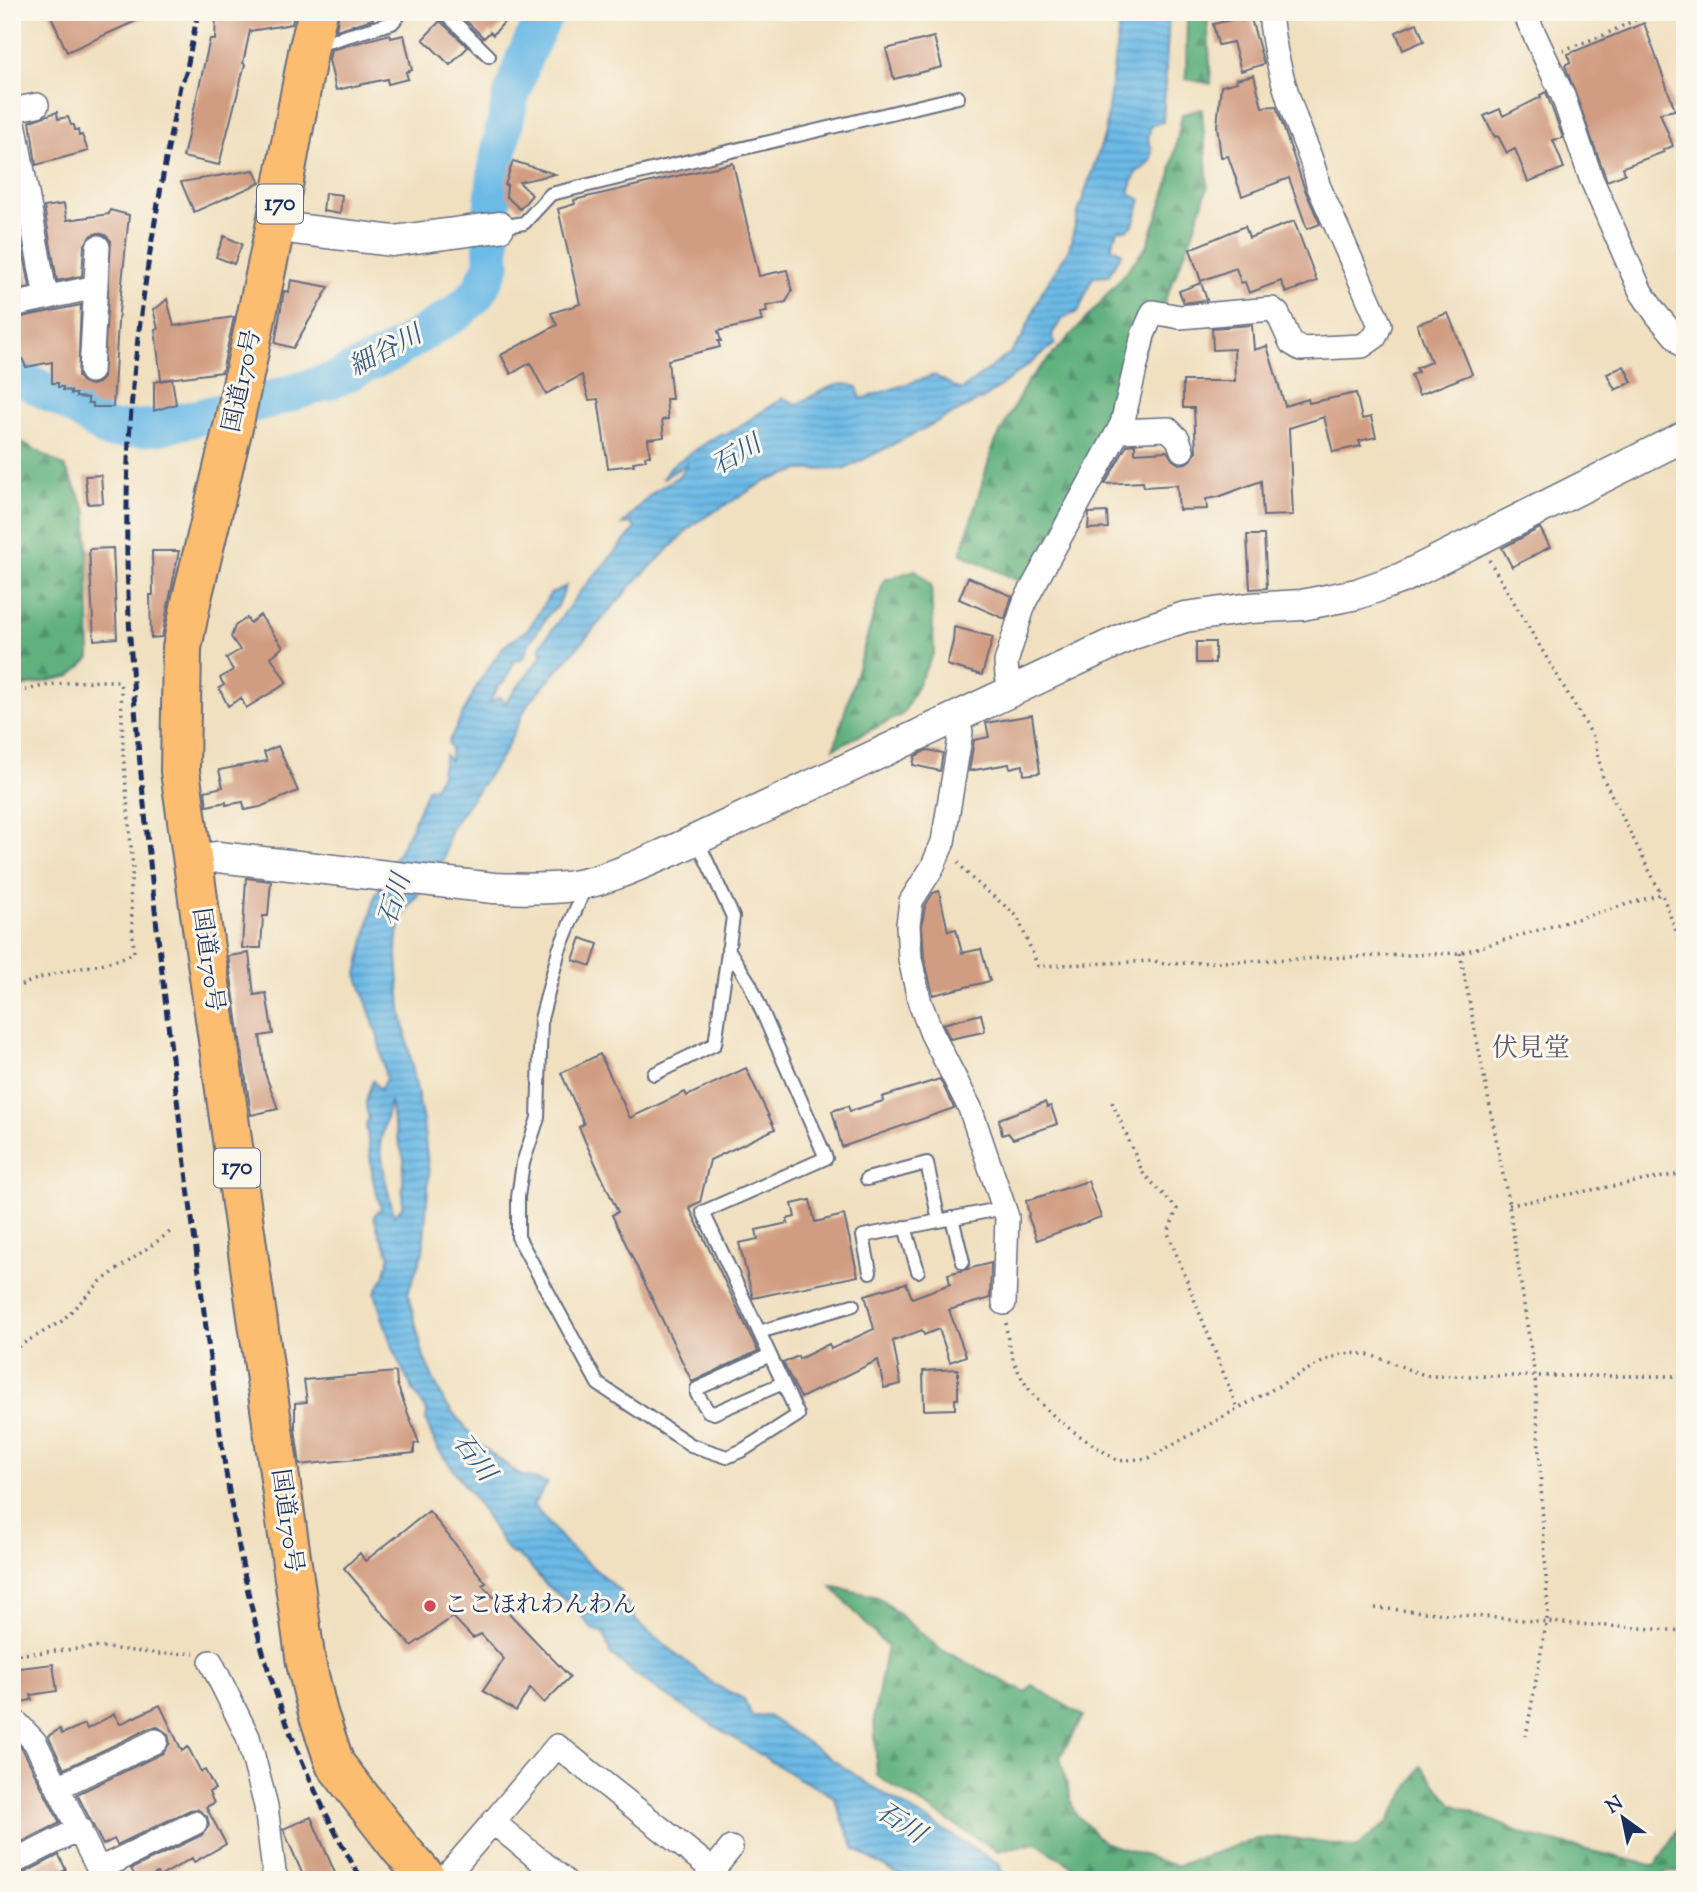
<svg xmlns="http://www.w3.org/2000/svg" width="1697" height="1892" viewBox="0 0 1697 1892" font-family="'Sorts Mill Goudy','Noto Serif JP',serif">
  <style>
    .forest { fill: url(#forest-firs); stroke: #3e706e; stroke-width: 2 }
    .water { fill: url(#water-rules); stroke: #4474a2; stroke-width: 2; fill-rule: evenodd }
    .lines { fill: none; stroke-linecap: round; stroke-linejoin: round }
    .river { stroke: #6cbae6; stroke-width: 37 }
    .building { fill: #d19d82 }
    .service-casing { stroke: #666d80; stroke-width: 16 }
    .minor-casing { stroke: #666d80; stroke-width: 26 }
    .tertiary-casing { stroke: #666d80; stroke-width: 33 }
    .trunk-casing { stroke: #666d80; stroke-width: 42 }
    .path { stroke: #666d80; stroke-width: 3.5; stroke-dasharray: 2 5; stroke-linecap: butt }
    .service { stroke: #fff; stroke-width: 12 }
    .minor { stroke: #fff; stroke-width: 23 }
    .tertiary { stroke: #fff; stroke-width: 30 }
    .trunk { stroke: #fcbd6f; stroke-width: 38 }
    .rail { stroke: #1b2f5e; stroke-width: 5; stroke-dasharray: 10 5; stroke-linecap: butt }
    .poi-dot { fill: #d1495b; stroke: #fbf7ec; stroke-width: 2.5 }
    .labels { text-anchor: middle; dominant-baseline: central; stroke-width: 6; stroke-linejoin: round; paint-order: stroke }
    .shield { fill: #fbf7ec; stroke: #5e6b89; stroke-width: 2 }
    .shield-label { font-size: 23px; font-weight: bold; fill: #1b2f5e }
    .street-label { font-size: 24px; fill: #1b2f5e; stroke: #fbf7ec }
    .poi-label { font-size: 24px; fill: #1b2f5e; stroke: #fbf7ec; text-anchor: start }
    .water-label { font-size: 26px; font-style: italic; fill: #335987; stroke: #fbf7ec }
    .neighbourhood-label { font-size: 26px; fill: #5b566b; stroke: #fbf7ec }
  </style>
  <defs>
    <pattern id="forest-firs" width="22" height="20" patternUnits="userSpaceOnUse" patternTransform="scale(1.75)"><rect width="22" height="20" fill="#60b17e"/><path d="M5 1l3.5 6h-7zM16 11l3.5 6h-7z" fill="#4e906a"/></pattern>
    <pattern id="water-rules" width="6" height="5" patternUnits="userSpaceOnUse" patternTransform="scale(1.75)"><rect width="6" height="5" fill="#6cbae6"/><path d="M0 2.5h6" fill="none" stroke="#5898be"/></pattern>
  </defs>
  <rect width="100%" height="100%" fill="#fbf7ec"/>
  <filter id="ink" filterUnits="userSpaceOnUse"><feTurbulence type="fractalNoise" baseFrequency=".0143" numOctaves="2"/><feDisplacementMap in="SourceGraphic" scale="14" xChannelSelector="R" yChannelSelector="G"/><feConvolveMatrix kernelMatrix="1 2 1 2 8 2 1 2 1" color-interpolation-filters="sRGB"/></filter>
  <filter id="wash" filterUnits="userSpaceOnUse"><feTurbulence type="fractalNoise" baseFrequency=".00686" numOctaves="4" result="noise"/><feDisplacementMap in="SourceGraphic" scale="28" xChannelSelector="R" yChannelSelector="G"/><feGaussianBlur stdDeviation="1.57" result="paint"/><feColorMatrix in="noise" values="0 0 0 0 0 0 0 0 0 0 0 0 0 0 0 0 0 1.4 0 .05"/><feComposite in="paint" operator="in"/></filter>
  <g filter="url(#wash)">
    <rect width="100%" height="100%" fill="#f0e0c0"/>
    <path class="forest" d="M 1187,12 L 1207,12 L 1211,84 L 1186,79 Z
      M 1202,109 L 1208,186 L 1192,236 L 1111,428 L 1025,584 L 961,554 L 993,447 L 1027,382 L 1096,308 L 1147,246 L 1169,182 L 1182,114 Z
      M 12,436 L 65,467 L 87,512 L 90,658 L 71,676 L 20,687 L 12,691 Z
      M 916,570 L 931,585 L 934,652 L 903,714 L 834,748 L 884,580 Z
      M 831,1586 L 878,1597 L 940,1649 L 1026,1693 L 1032,1685 L 1083,1716 L 1060,1757 L 1074,1812 L 1103,1842 L 1176,1866 L 1256,1839 L 1286,1837 L 1355,1848 L 1388,1822 L 1421,1766 L 1452,1804 L 1529,1836 L 1655,1866 L 1679,1827 L 1685,1824 L 1685,1870 L 1666,1873 L 1655,1880 L 1094,1880 L 1036,1843 L 997,1851 L 877,1776 L 874,1715 L 887,1647 Z"/>
    <path class="water" d="M 1118,12 L 1169,12 L 1163,122 L 1151,125 L 1148,139 C 1156,154 1151,166 1136,172 L 1129,193 L 1141,200 L 1133,225 L 1127,230 L 1118,229 L 1111,247 L 1122,253 L 1108,276 L 1093,277 L 1078,312 L 1063,318 L 1052,334 L 1055,344 L 986,397 L 845,469 L 799,470 L 764,482 L 694,524 L 631,586 L 527,705 L 504,753 L 450,830 L 444,858 L 402,917 L 396,944 L 401,1010 L 423,1122 L 429,1175 L 423,1252 L 408,1293 L 424,1358 L 444,1402 L 479,1444 L 520,1475 L 548,1483 L 533,1505 L 568,1546 L 620,1591 L 637,1622 L 715,1685 L 744,1699 L 752,1716 L 768,1716 L 870,1785 L 999,1864 L 1005,1880 L 911,1880 L 890,1870 L 855,1849 L 833,1796 L 796,1777 L 665,1695 L 626,1667 L 610,1653 L 604,1633 L 592,1629 L 575,1608 L 544,1583 L 526,1561 L 508,1551 L 472,1495 L 436,1446 L 426,1422 L 427,1411 C 401,1376 386,1334 375,1292 L 384,1277 L 390,1255 L 379,1234 L 374,1216 L 381,1208 L 373,1180 L 366,1124 L 369,1118 C 363,1104 367,1095 373,1081 L 380,1090 L 386,1079 L 378,1037 L 357,974 L 375,896 L 412,826 L 428,787 L 434,788 L 440,776 L 445,755 L 450,761 L 451,748 L 448,743 L 479,682 L 503,647 L 529,628 L 550,594 L 566,586 L 557,608 L 550,612 L 529,644 L 524,657 L 514,662 L 505,681 L 499,685 L 489,703 L 500,697 L 505,703 L 542,655 L 540,646 L 579,593 L 635,529 L 632,523 L 622,525 C 632,515 642,501 654,492 C 667,481 680,481 687,464 L 662,479 L 671,466 L 720,434 L 726,435 L 783,398 L 797,404 C 815,396 837,377 857,387 L 861,399 L 934,375 L 961,390 L 1010,353 L 1022,338 L 1042,292 L 1069,249 L 1078,213 L 1105,133 L 1120,19 ZM 390,1101 L 393,1121 L 404,1159 L 402,1207 L 394,1216 L 385,1178 L 380,1144 Z"/>
    <g class="lines">
      <path class="river" d="M 12,373 L 68,403 L 108,430 L 158,427 L 265,401 L 331,381 L 391,353 L 458,312 L 478,293 L 492,265 L 491,216 L 497,162 L 510,100 L 524,58 L 546,12"/>
    </g>
    <g id="blocks">
      <path class="building" d="M 49,12 L 156,12 L 67,52 Z
        M 216,12 L 295,12 L 292,24 L 250,31 L 243,63 L 245,64 L 219,165 L 183,157 L 210,39 L 215,40 Z
        M 339,12 L 370,12 L 373,19 L 336,30 Z
        M 457,12 L 498,12 L 506,20 L 493,35 L 490,32 L 484,38 Z
        M 1240,18 L 1241,21 L 1251,19 L 1264,64 L 1241,71 L 1233,42 L 1218,45 L 1213,24 Z
        M 440,21 L 468,47 L 450,65 L 423,39 Z
        M 1417,23 L 1424,41 L 1403,50 L 1396,32 Z
        M 1644,23 L 1675,110 L 1660,113 L 1673,146 L 1663,150 L 1664,152 L 1623,167 L 1625,174 L 1607,181 L 1565,65 L 1570,62 L 1568,54 Z
        M 390,34 L 391,38 L 404,35 L 412,70 L 406,72 L 408,79 L 388,84 L 387,79 L 336,90 L 329,60 L 331,50 Z
        M 934,37 L 942,67 L 894,79 L 886,49 Z
        M 1254,75 L 1262,107 L 1276,106 L 1305,190 L 1320,224 L 1307,229 L 1289,178 L 1242,196 L 1228,156 L 1221,157 L 1217,126 L 1221,86 L 1237,82 L 1236,79 Z
        M 1546,92 L 1563,138 L 1553,140 L 1564,168 L 1528,182 L 1515,149 L 1507,153 L 1498,136 L 1495,137 L 1484,116 L 1500,109 L 1503,116 L 1541,97 L 1540,95 Z
        M 57,112 L 58,119 L 68,117 L 71,125 L 74,125 L 75,130 L 78,130 L 79,136 L 82,135 L 88,151 L 36,165 L 30,121 Z
        M 513,161 L 555,174 L 519,182 L 532,195 L 520,209 L 506,196 L 507,185 L 505,185 Z
        M 733,163 L 759,276 L 787,270 L 792,291 L 786,302 L 766,306 L 767,312 L 760,313 L 762,321 L 718,331 L 721,341 L 718,341 L 720,347 L 668,360 L 672,399 L 666,399 L 668,419 L 662,420 L 664,437 L 648,439 L 650,456 L 645,456 L 646,460 L 633,462 L 634,465 L 608,468 L 598,399 L 589,400 L 582,375 L 546,394 L 530,363 L 511,374 L 501,355 L 557,325 L 551,313 L 580,304 L 558,209 L 575,204 L 574,200 Z
        M 254,170 L 260,183 L 194,212 L 181,182 Z
        M 325,193 L 342,195 L 340,214 L 323,211 Z
        M 64,204 L 67,220 L 109,214 L 110,210 L 129,215 L 118,322 L 113,407 L 93,407 L 93,403 L 88,403 L 88,398 L 76,397 L 76,394 L 71,394 L 71,391 L 63,390 L 63,387 L 58,387 L 58,383 L 52,383 L 52,362 L 26,367 L 21,356 L 12,359 L 12,319 L 81,305 L 78,377 L 83,382 L 91,385 L 98,383 L 103,378 L 111,241 L 105,235 L 98,233 L 91,235 L 84,246 L 82,276 L 57,281 L 44,207 Z
        M 16,212 L 30,287 L 12,291 L 12,213 Z
        M 1294,221 L 1317,281 L 1286,293 L 1281,281 L 1249,293 L 1245,282 L 1241,283 L 1236,268 L 1201,281 L 1190,249 L 1245,226 L 1249,238 Z
        M 224,236 L 242,244 L 234,264 L 216,257 Z
        M 291,280 L 329,287 L 293,348 L 275,343 L 284,291 L 289,292 Z
        M 1201,283 L 1207,300 L 1184,303 L 1179,291 Z
        M 167,299 L 174,326 L 234,317 L 222,372 L 161,380 L 155,329 L 158,329 L 153,309 L 158,307 Z
        M 1448,313 L 1472,374 L 1419,395 L 1411,375 L 1418,372 L 1416,368 L 1431,362 L 1417,324 Z
        M 1252,325 L 1254,350 L 1267,346 L 1285,406 L 1308,399 L 1309,403 L 1356,393 L 1362,419 L 1371,417 L 1376,437 L 1359,441 L 1361,446 L 1333,452 L 1324,417 L 1289,428 L 1293,515 L 1263,516 L 1261,481 L 1218,497 L 1206,499 L 1207,509 L 1179,510 L 1177,485 L 1144,487 L 1143,482 L 1105,484 L 1127,445 L 1135,444 L 1135,453 L 1167,451 L 1173,460 L 1179,464 L 1186,463 L 1192,459 L 1196,452 L 1194,408 L 1183,408 L 1183,381 L 1235,381 L 1234,349 L 1213,350 L 1212,328 Z
        M 1624,366 L 1632,382 L 1615,390 L 1607,374 Z
        M 172,379 L 176,404 L 154,411 L 154,382 Z
        M 101,475 L 103,503 L 88,504 L 85,476 Z
        M 1107,512 L 1108,528 L 1088,529 L 1089,513 Z
        M 1540,528 L 1550,547 L 1512,567 L 1502,548 Z
        M 1247,535 L 1264,535 L 1267,588 L 1250,589 Z
        M 113,548 L 117,638 L 94,640 L 89,549 Z
        M 152,551 L 179,551 L 162,637 L 151,638 L 150,595 L 153,595 Z
        M 968,577 L 1012,596 L 1005,619 L 959,599 Z
        M 260,615 L 283,647 L 271,657 L 287,683 L 246,708 L 241,698 L 228,706 L 219,688 L 224,685 L 220,678 L 233,670 L 226,658 L 240,650 L 231,637 L 235,626 L 247,618 L 250,623 Z
        M 954,627 L 993,637 L 982,675 L 947,665 L 953,641 Z
        M 1196,642 L 1215,642 L 1215,663 L 1196,663 Z
        M 1032,715 L 1040,773 L 1024,775 L 1023,765 L 1010,768 L 1009,764 L 969,771 L 974,740 L 989,737 L 986,723 Z
        M 278,746 L 298,791 L 260,807 L 245,810 L 243,802 L 226,805 L 226,802 L 207,806 L 205,791 L 223,787 L 219,770 L 267,761 L 264,752 Z
        M 927,750 L 943,753 L 940,771 L 913,765 L 915,756 Z
        M 246,878 L 271,881 L 268,916 L 263,916 L 261,948 L 242,948 Z
        M 939,891 L 948,931 L 956,929 L 962,953 L 981,949 L 990,981 L 933,995 L 924,957 L 922,925 L 925,906 L 933,893 Z
        M 581,938 L 598,944 L 591,966 L 573,960 Z
        M 249,953 L 254,995 L 266,993 L 273,1034 L 260,1036 L 265,1073 L 278,1109 L 251,1115 L 228,956 Z
        M 981,1014 L 985,1031 L 983,1032 L 950,1039 L 943,1024 Z
        M 600,1054 L 630,1118 L 685,1092 L 687,1096 L 746,1068 L 775,1129 L 710,1160 L 700,1202 L 689,1207 L 758,1351 L 692,1382 L 612,1215 L 618,1212 L 585,1141 L 579,1127 L 584,1124 L 561,1073 Z
        M 940,1079 L 954,1108 L 842,1147 L 832,1111 L 848,1106 L 850,1111 L 883,1101 L 882,1097 Z
        M 1045,1102 L 1047,1107 L 1051,1106 L 1057,1124 L 1013,1139 L 1008,1133 L 1002,1135 L 999,1119 Z
        M 1088,1181 L 1101,1217 L 1037,1240 L 1028,1216 L 1029,1215 L 1026,1201 Z
        M 810,1200 L 815,1222 L 844,1215 L 858,1276 L 753,1298 L 739,1243 L 758,1239 L 756,1230 L 788,1223 L 787,1219 L 795,1217 L 792,1204 Z
        M 991,1263 L 990,1298 L 949,1310 L 966,1356 L 950,1362 L 939,1329 L 924,1335 L 922,1330 L 893,1341 L 901,1384 L 884,1388 L 878,1360 L 801,1398 L 783,1363 L 798,1356 L 799,1359 L 829,1344 L 831,1349 L 874,1329 L 865,1295 L 906,1283 L 912,1298 L 950,1284 L 948,1274 Z
        M 958,1369 L 958,1399 L 955,1399 L 955,1409 L 924,1410 L 923,1371 Z
        M 396,1372 L 397,1384 L 419,1443 L 414,1444 L 414,1453 L 300,1465 L 295,1429 L 295,1403 L 307,1402 L 304,1380 Z
        M 429,1511 L 486,1583 L 482,1585 L 570,1677 L 544,1703 L 530,1688 L 516,1711 L 483,1691 L 504,1659 L 481,1634 L 473,1638 L 453,1617 L 411,1646 L 344,1568 L 360,1553 L 365,1561 Z
        M 53,1664 L 57,1691 L 31,1695 L 32,1700 L 14,1703 L 12,1669 Z
        M 160,1705 L 182,1751 L 188,1747 L 201,1772 L 205,1770 L 215,1789 L 209,1792 L 214,1803 L 206,1807 L 226,1844 L 194,1862 L 192,1858 L 159,1877 L 157,1873 L 145,1880 L 138,1880 L 131,1869 L 202,1835 L 209,1825 L 207,1816 L 197,1809 L 190,1810 L 117,1845 L 114,1839 L 103,1845 L 77,1794 L 163,1753 L 170,1743 L 168,1734 L 158,1727 L 150,1728 L 64,1769 L 48,1736 L 60,1729 L 62,1734 L 85,1724 L 87,1729 L 114,1714 L 120,1724 Z
        M 17,1743 L 23,1750 L 60,1823 L 12,1847 L 12,1745 Z
        M 311,1817 L 338,1880 L 305,1880 L 283,1829 Z
        M 59,1855 L 66,1870 L 54,1875 L 56,1880 L 20,1880 L 18,1876 Z"/>
    </g>
  </g>
  <g filter="url(#ink)">
    <use href="#blocks" fill-opacity="0" stroke="#666d80" stroke-width="2"/>
    <g class="lines">
      <defs>
        <path id="service" d="M 444,12 L 489,56
          M 316,45 L 392,23 L 402,12
          M 500,227 L 524,223 L 551,194 L 958,97
          M 586,885 L 559,950 L 541,1019 L 538,1118 L 523,1163 L 518,1197 L 518,1237 L 598,1384 L 691,1445 L 727,1457 L 743,1450 L 798,1415 L 703,1212 L 826,1158 L 750,984 L 728,949
          M 654,1074 L 715,1044 L 733,917 L 697,840
          M 867,1179 L 927,1163 L 939,1221
          M 952,1218 L 963,1262
          M 905,1227 L 918,1271
          M 870,1272 L 863,1236 L 1004,1208
          M 759,1332 L 853,1305
          M 770,1355 L 697,1389 L 697,1394 L 708,1411 L 714,1413 L 783,1383"/>
        <path id="minor" d="M 1524,12 L 1563,96 L 1591,178 L 1641,292 L 1657,315 L 1685,348
          M 12,110 L 37,105
          M 12,111 L 46,298
          M 12,305 L 96,287
          M 91,371 L 98,247
          M 1119,431 L 1168,429 L 1178,439 L 1182,450
          M 1014,690 L 1007,676 L 1006,662 L 1025,601 L 1122,424 L 1143,335 L 1153,312 L 1180,317 L 1272,309 L 1278,314 L 1291,343 L 1301,349 L 1362,346 L 1375,337 L 1380,325 L 1318,185 C 1314,163 1305,144 1297,123 C 1284,88 1273,49 1270,12
          M 953,718 L 961,732 L 943,842 L 932,868 L 911,901 L 908,925 L 910,959 L 920,1003 L 932,1034 L 970,1108 L 1004,1208 L 1007,1217 L 1004,1303
          M 211,1662 L 248,1737 L 266,1806 L 274,1872 L 277,1880
          M 12,1724 L 17,1723 L 35,1742 L 104,1880
          M 58,1787 L 156,1741
          M 12,1863 L 80,1829
          M 99,1869 L 195,1823
          M 443,1880 L 493,1822
          M 564,1880 L 493,1822 L 557,1746 L 713,1870
          M 705,1880 L 731,1848"/>
        <path id="tertiary" d="M 276,223 L 295,229 L 393,241 L 499,227
          M 193,860 L 218,857 L 494,888 C 518,889 542,889 566,887 C 604,882 641,864 676,849 L 1133,634 L 1185,617 L 1250,608 L 1302,605 L 1357,594 L 1402,578 L 1685,436"/>
        <path id="trunk" d="M 318,12 L 309,47 L 276,223 L 234,423 L 192,598 L 182,648 L 180,771 L 306,1663 L 318,1713 L 335,1764 L 400,1848 L 428,1880"/>
      </defs>
      <use href="#service" class="service-casing"/>
      <use href="#minor" class="minor-casing"/>
      <use href="#tertiary" class="tertiary-casing"/>
      <use href="#trunk" class="trunk-casing"/>
      <path class="path" d="M 1563,50 L 1604,35 L 1651,12
        M 1489,560 L 1594,738 L 1603,778 L 1661,894
        M 12,695 C 44,682 84,681 118,681 L 121,687 L 123,751 L 133,869 L 130,889 L 134,953 C 95,971 53,967 12,990
        M 958,862 L 970,877 L 1017,916 L 1038,966 L 1155,961 L 1164,964 L 1460,953 L 1662,894 L 1685,955
        M 1460,953 L 1509,1205 L 1535,1377 L 1548,1613 L 1526,1736
        M 1112,1102 L 1143,1173 L 1177,1209 L 1168,1233 L 1238,1410
        M 1509,1205 L 1685,1173
        M 1006,1323 C 1011,1396 1063,1425 1118,1461 L 1149,1458 L 1318,1364 C 1325,1361 1332,1357 1339,1355 C 1371,1347 1400,1370 1430,1376 L 1685,1376
        M 12,1350 L 62,1321 L 100,1282 L 170,1232
        M 1375,1608 L 1547,1622 L 1685,1631
        M 12,1655 L 98,1647 L 159,1654 L 194,1653"/>
      <use href="#service" class="service"/>
      <use href="#minor" class="minor"/>
      <use href="#tertiary" class="tertiary"/>
      <use href="#trunk" class="trunk"/>
      <path class="rail" d="M 198,12 L 186,73 L 180,86 C 153,224 128,363 127,504 C 125,621 137,737 149,853 C 162,978 177,1102 193,1227 C 211,1360 224,1495 256,1626 C 277,1710 317,1805 362,1880"/>
    </g>
  </g>
  <circle class="poi-dot" cx="430" cy="1606" r="7"/>
  <g class="labels">
    <g class="shield">
      <rect x="257" y="184.5" width="46" height="39" rx="5"/>
      <rect x="214" y="1148.5" width="46" height="39" rx="5"/>
    </g>
    <g class="shield-label">
      <text x="280" y="204">170</text>
      <text x="237" y="1168">170</text>
    </g>
    <g class="street-label">
      <text transform="translate(243 381) rotate(-78)">国道170号</text>
      <text transform="translate(207 960) rotate(82)">国道170号</text>
      <text transform="translate(286 1521) rotate(82)">国道170号</text>
    </g>
    <g class="poi-label">
      <text x="444" y="1606">ここほれわんわん</text>
    </g>
    <g class="water-label">
      <text transform="translate(386 352) rotate(-28)">細谷川</text>
      <text transform="translate(737 456) rotate(-30)">石川</text>
      <text transform="translate(396 900) rotate(-73)">石川</text>
      <text transform="translate(473 1458) rotate(53)">石川</text>
      <text transform="translate(900 1824) rotate(33)">石川</text>
    </g>
    <g class="neighbourhood-label">
      <text x="1531" y="1049">伏見堂</text>
    </g>
  </g>
  <rect width="1697" height="1892" fill="none" stroke="#fbf7ec" stroke-width="42"/>
  <g transform="translate(1623 1818) rotate(327)" stroke="#fbf7ec" stroke-width="5" paint-order="stroke">
  <path d="M0-5L12 26L0 18L-12 26Z" fill="#1b2f5e"/>
  <text y="-10" font-size="19" font-weight="bold" text-anchor="middle" fill="#1b2f5e">N</text>
  </g>
</svg>
